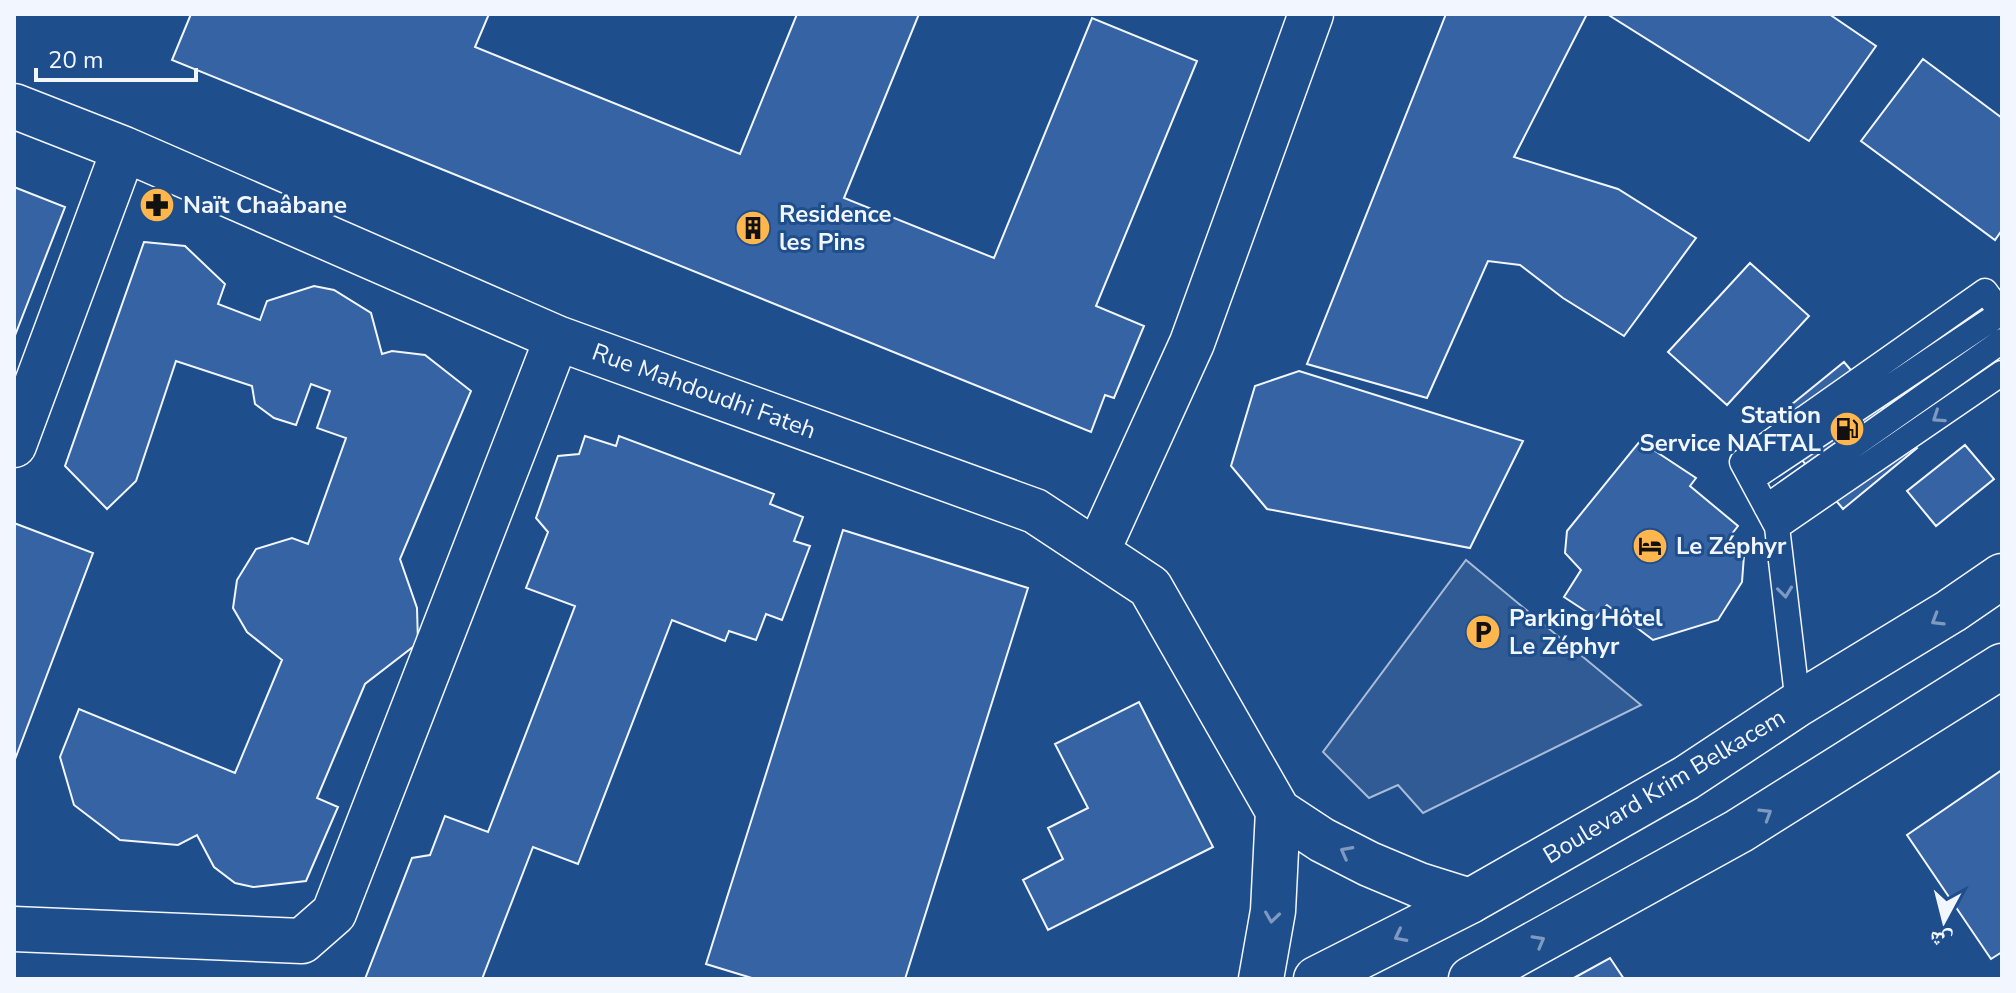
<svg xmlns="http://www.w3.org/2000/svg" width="2016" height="993" viewBox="0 0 2016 993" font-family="'Nunito Sans','Noto Naskh Arabic',sans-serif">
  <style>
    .parking { fill: #305b95; stroke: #a8bbd7; stroke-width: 2 }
    .building { fill: #3563a3; stroke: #f2f6ff; stroke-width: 2 }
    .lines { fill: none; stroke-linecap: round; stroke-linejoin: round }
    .service-casing { stroke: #f2f6ff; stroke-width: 27 }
    .minor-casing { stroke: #f2f6ff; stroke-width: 47 }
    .primary-casing { stroke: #f2f6ff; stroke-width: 47 }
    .service { stroke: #1f4e8c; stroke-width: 24 }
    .minor { stroke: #1f4e8c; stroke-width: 44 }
    .primary { stroke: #1f4e8c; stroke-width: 44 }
    .oneway { stroke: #7e9ac0 }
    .labels { text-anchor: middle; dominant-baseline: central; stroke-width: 6; stroke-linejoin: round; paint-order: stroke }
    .poi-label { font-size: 24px; font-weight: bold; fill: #f2f6ff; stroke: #1f4e8c; text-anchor: start }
    .street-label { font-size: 24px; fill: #f2f6ff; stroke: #1f4e8c }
  </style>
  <rect width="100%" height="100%" fill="#1f4e8c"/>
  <path class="parking" d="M 1466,560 L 1641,705 L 1423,813 L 1398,785 L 1369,798 L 1323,752 Z"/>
  <path class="building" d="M 191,14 L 489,14 L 475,47 L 740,154 L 797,14 L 919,14 L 844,198 L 994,258 L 1092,18 L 1197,61 L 1096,306 L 1144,326 L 1114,398 L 1105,395 L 1091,432 L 172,60 Z
    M 1446,14 L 1587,14 L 1514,157 L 1618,189 L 1696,238 L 1624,336 L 1563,298 L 1520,265 L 1488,261 L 1427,398 L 1307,364 Z
    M 1607,14 L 1829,14 L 1876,46 L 1809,141 Z
    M 1923,59 L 2002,118 L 2002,230 L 1995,240 L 1861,141 Z
    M 14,187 L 65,207 L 14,338 Z
    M 144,242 L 185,246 L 225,284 L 218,304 L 260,320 L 267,301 L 314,286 L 334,290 L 371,313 L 382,354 L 392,351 L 425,355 L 471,391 L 400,559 L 417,608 L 418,643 L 365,684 L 317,798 L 338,807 L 306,881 L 253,887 L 235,883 L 214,867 L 197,835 L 178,845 L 120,840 L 74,805 L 60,757 L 79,709 L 235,773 L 282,660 L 247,632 L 233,608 L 237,580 L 256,549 L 292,538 L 308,544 L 346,438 L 317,428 L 330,391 L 311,384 L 296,425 L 274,418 L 255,404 L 252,386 L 176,361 L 136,481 L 107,509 L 65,466 Z
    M 1750,263 L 1809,316 L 1727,405 L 1668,352 Z
    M 1844,362 L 1917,448 L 1843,509 L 1770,422 Z
    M 1299,371 L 1523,441 L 1470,548 L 1267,509 L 1231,466 L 1255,386 Z
    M 585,436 L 616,446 L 619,436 L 774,494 L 770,504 L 803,517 L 794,541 L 810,546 L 782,620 L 766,614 L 756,640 L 729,631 L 725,641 L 672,620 L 578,864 L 533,847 L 482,979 L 365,979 L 412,858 L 430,855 L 445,816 L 488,832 L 575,606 L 526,588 L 548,532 L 536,518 L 558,456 L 579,454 Z
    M 1640,441 L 1696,478 L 1690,486 L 1738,526 L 1728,539 L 1744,555 L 1742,582 L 1718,620 L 1653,640 L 1607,605 L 1596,618 L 1564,597 L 1581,570 L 1565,553 L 1567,531 Z
    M 1965,445 L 1994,479 L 1936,526 L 1907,491 Z
    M 14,523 L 93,553 L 14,762 Z
    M 843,530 L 1028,588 L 905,979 L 755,979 L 706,964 Z
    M 1139,702 L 1213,847 L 1048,930 L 1023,880 L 1063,859 L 1048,828 L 1088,808 L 1055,744 Z
    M 2002,770 L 2002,952 L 1991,959 L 1907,835 Z
    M 1610,958 L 1624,979 L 1572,979 Z"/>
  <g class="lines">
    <defs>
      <path id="service" d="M 1752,479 L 2001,313
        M 1766,507 L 2002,341
        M 1777,527 L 1742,462 L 1985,291 L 2002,314
        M 1798,704 L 1777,527 L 2002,373"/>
      <path id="minor" d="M 14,106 L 124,149 L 557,338 L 1035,511 L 1150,587 L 1278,811 L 1322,840 L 1369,864 L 1419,885 L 1470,901
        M 14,445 L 124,149
        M 1097,552 L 1192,343 L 1311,14
        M 14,929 L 302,941 L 334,913 L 557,338
        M 1261,979 L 1273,911 L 1278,811"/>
      <path id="primary" d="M 1316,979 L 1470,901 L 1686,778 L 1798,704 L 1951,611 L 2002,576
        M 1471,979 L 1739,831 L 2002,666"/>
    </defs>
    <use href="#service" class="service-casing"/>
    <use href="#minor" class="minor-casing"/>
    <use href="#primary" class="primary-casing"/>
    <use href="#service" class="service"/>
    <use href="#minor" class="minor"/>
    <use href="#primary" class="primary"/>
  </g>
  <defs><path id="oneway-chevron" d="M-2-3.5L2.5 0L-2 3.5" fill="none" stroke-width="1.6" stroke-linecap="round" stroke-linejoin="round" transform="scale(2)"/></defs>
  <g class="oneway">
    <use href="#oneway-chevron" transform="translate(1938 417) rotate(146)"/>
    <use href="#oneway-chevron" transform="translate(1785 592) rotate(83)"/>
    <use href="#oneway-chevron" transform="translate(1937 620) rotate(149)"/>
    <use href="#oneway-chevron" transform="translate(1766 814) rotate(-32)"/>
    <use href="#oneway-chevron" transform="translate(1346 852) rotate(-152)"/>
    <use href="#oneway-chevron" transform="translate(1272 917) rotate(98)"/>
    <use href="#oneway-chevron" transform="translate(1400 936) rotate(153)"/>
    <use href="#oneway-chevron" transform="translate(1539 941) rotate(-29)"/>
  </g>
  <defs>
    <symbol id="pharmacy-disc" viewBox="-11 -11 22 22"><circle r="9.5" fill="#ffb74d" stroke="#1f4e8c"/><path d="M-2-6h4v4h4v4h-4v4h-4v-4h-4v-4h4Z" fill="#111"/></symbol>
    <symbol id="building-disc" viewBox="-11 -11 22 22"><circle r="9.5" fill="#ffb74d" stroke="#1f4e8c"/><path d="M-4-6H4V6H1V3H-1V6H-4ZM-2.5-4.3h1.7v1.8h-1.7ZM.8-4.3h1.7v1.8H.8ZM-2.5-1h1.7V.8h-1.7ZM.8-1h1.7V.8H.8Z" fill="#111"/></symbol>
    <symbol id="fuel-disc" viewBox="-11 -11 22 22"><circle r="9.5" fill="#ffb74d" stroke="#1f4e8c"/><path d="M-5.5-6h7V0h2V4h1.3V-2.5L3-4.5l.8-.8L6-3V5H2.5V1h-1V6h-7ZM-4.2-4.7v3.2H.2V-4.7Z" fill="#111"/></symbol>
    <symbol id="hotel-disc" viewBox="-11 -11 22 22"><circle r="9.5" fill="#ffb74d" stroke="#1f4e8c"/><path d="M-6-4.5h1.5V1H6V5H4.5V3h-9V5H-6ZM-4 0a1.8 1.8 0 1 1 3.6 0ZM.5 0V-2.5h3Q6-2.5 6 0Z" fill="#111"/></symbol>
    <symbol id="parking-disc" viewBox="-11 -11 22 22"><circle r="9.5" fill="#ffb74d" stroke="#1f4e8c"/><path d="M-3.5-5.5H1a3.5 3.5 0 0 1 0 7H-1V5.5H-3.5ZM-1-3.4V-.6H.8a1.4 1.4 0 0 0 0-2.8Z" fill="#111"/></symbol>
  </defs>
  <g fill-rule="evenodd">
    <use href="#pharmacy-disc" x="137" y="185" width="40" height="40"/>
    <use href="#building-disc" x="733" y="208" width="40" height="40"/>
    <use href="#fuel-disc" x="1827" y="409" width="40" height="40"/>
    <use href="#hotel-disc" x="1630" y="526" width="40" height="40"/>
    <use href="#parking-disc" x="1463" y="612" width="40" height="40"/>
  </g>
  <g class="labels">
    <g class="poi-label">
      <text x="183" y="205">Naït Chaâbane</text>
      <text x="779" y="214">Residence<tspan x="779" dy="28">les Pins</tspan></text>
      <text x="1821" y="415" text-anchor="end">Station<tspan x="1821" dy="28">Service NAFTAL</tspan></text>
      <text x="1676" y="546">Le Zéphyr</text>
      <text x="1509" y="618">Parking Hôtel<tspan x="1509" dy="28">Le Zéphyr</tspan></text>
    </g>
    <g class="street-label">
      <text transform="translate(704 391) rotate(20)">Rue Mahdoudhi Fateh</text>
      <text transform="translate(1664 786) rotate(-31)">Boulevard Krim Belkacem</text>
    </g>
  </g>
  <rect width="2016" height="993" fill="none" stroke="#f2f6ff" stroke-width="32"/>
  <g transform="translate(1944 921) rotate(187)" stroke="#1f4e8c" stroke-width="6" paint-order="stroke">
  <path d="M0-6L14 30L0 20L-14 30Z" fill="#f2f6ff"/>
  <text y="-12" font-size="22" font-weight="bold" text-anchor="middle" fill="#f2f6ff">ش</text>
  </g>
  <path d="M36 68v12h160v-12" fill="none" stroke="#f2f6ff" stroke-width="4"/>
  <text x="48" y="68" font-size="24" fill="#f2f6ff" stroke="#1f4e8c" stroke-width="6" paint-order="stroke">20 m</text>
</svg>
